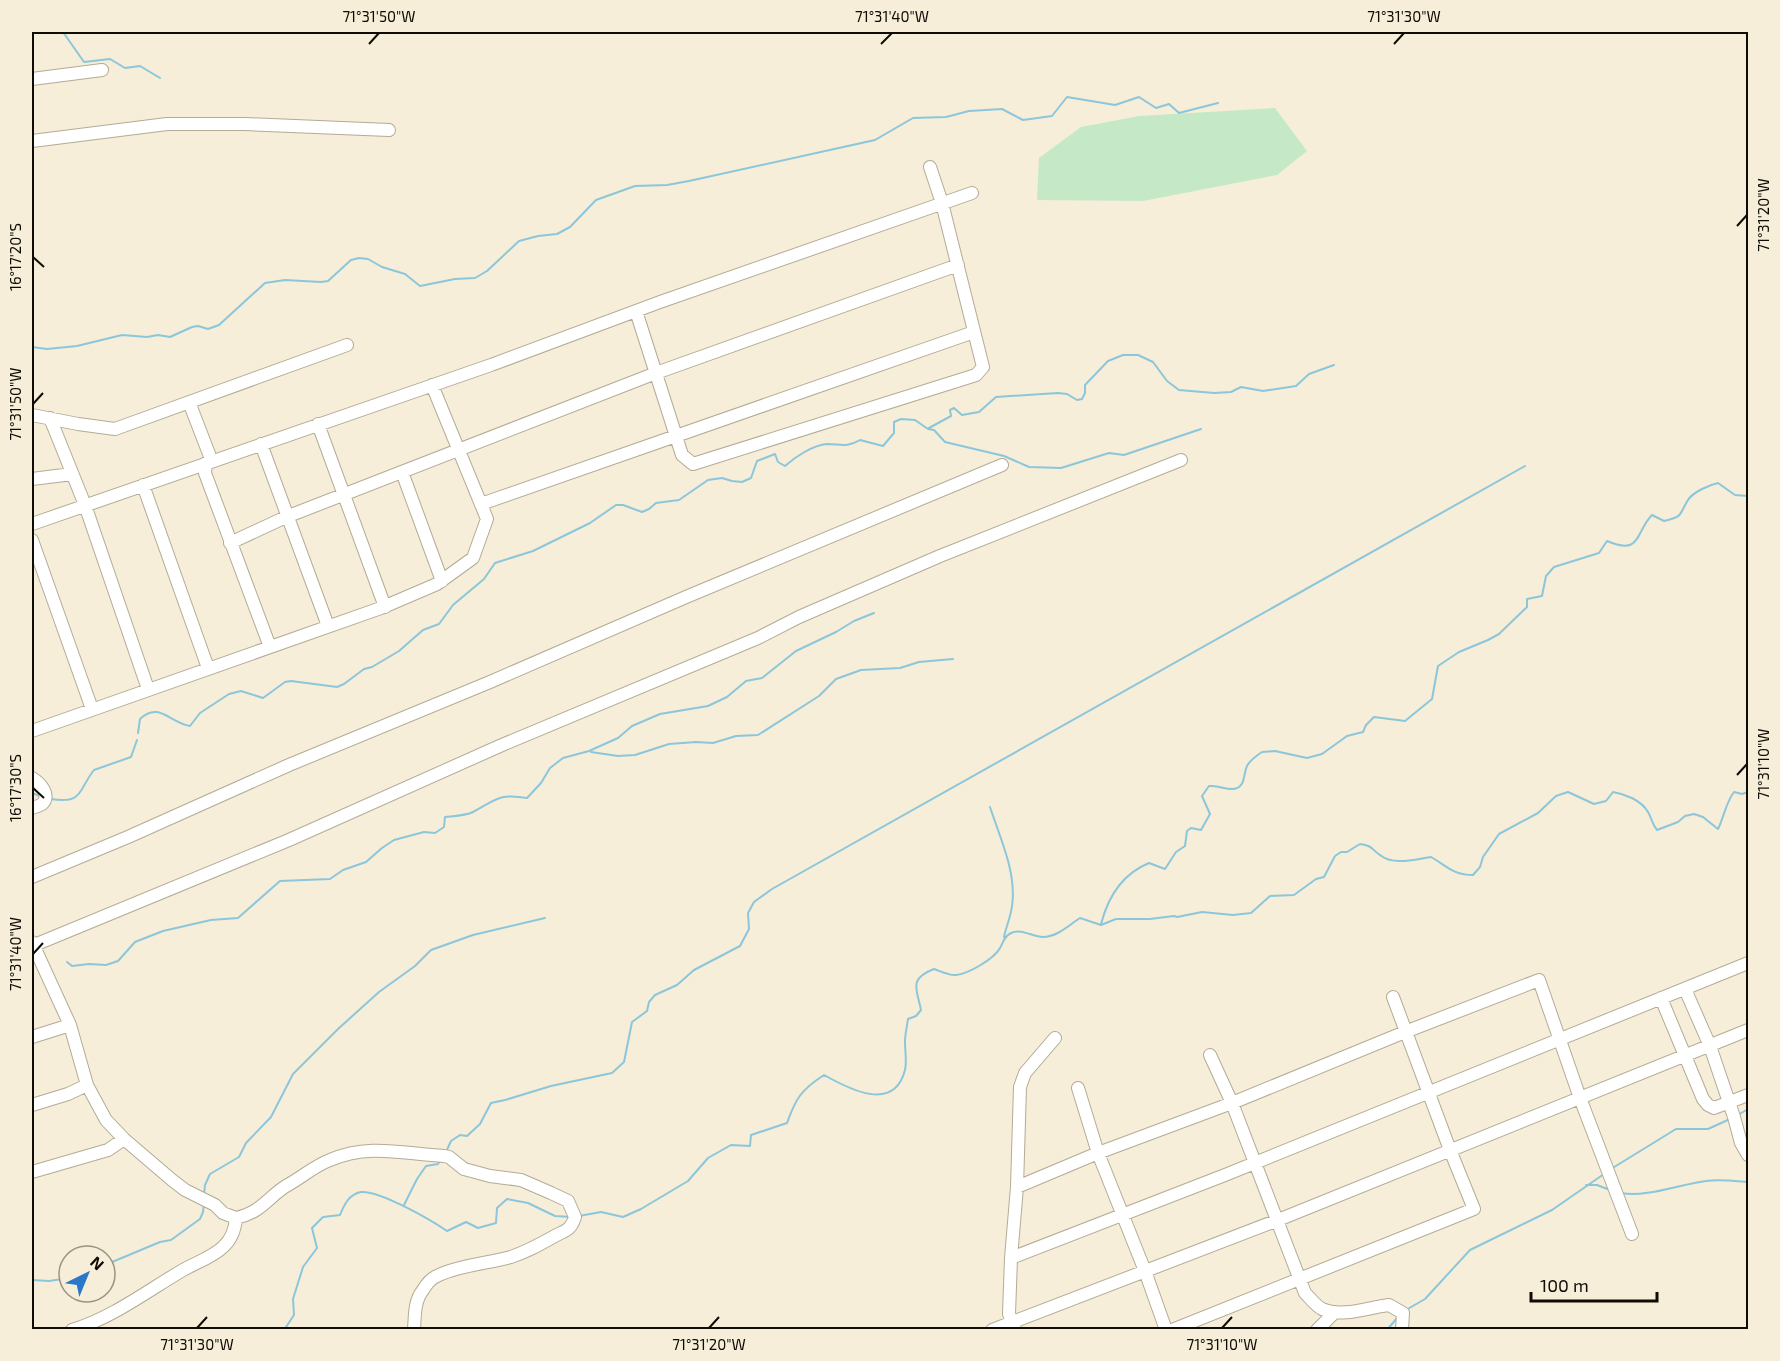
<svg xmlns="http://www.w3.org/2000/svg" width="1780" height="1361" viewBox="0 0 1780 1361" font-family="'Exo 2',sans-serif">
  <style>
    .green { fill: #c5e9c6 }
    .lines { fill: none; stroke-linecap: round; stroke-linejoin: round }
    .stream { stroke: #8cc6db; stroke-width: 2 }
    .minor-casing { stroke: #b2ab96; stroke-width: 14 }
    .minor { stroke: #fff; stroke-width: 12 }
    .ticks { fill: none; stroke: #0f0c06; stroke-width: 2 }
    .neatline { fill: none; stroke: #0f0c06; stroke-width: 2 }
    .ticks-label { font-size: 15px; text-anchor: middle; fill: #0f0c06 }
  </style>
  <rect width="100%" height="100%" fill="#f6eed8"/>
  <path class="green" d="M 1275,108 L 1307,151 L 1277,175 L 1143,201 L 1037,200 L 1039,158 L 1081,127 L 1139,116 Z"/>
  <g class="lines">
    <path class="stream" d="M 63,32 L 84,62 L 110,59 L 125,68 L 140,66 L 160,78
      M 32,347 L 47,349 L 77,346 L 122,335 L 147,337 L 158,335 L 170,337 L 192,327 L 198,326 L 208,329 L 219,325 L 265,283 L 285,280 L 321,282 L 328,281 L 351,260 L 359,258 L 368,259 L 382,267 L 405,274 L 420,286 L 455,279 L 475,278 L 487,271 L 519,241 L 538,236 L 557,234 L 570,227 L 596,200 L 635,186 L 667,185 L 689,181 L 875,140 L 913,118 L 946,117 L 969,111 L 1002,109 L 1023,120 L 1052,116 L 1067,97 L 1115,105 L 1139,97 L 1156,108 L 1169,104 L 1179,113 L 1218,103
      M 929,428 L 951,416 L 950,410 L 954,408 L 962,415 L 979,412 L 996,397 L 1058,393 L 1067,394 L 1077,400 L 1082,399 L 1085,393 L 1085,385 L 1108,361 L 1123,355 L 1138,355 L 1153,362 L 1167,381 L 1179,390 L 1214,393 L 1231,392 L 1241,387 L 1263,391 L 1296,386 L 1309,374 L 1334,365
      M 138,733 L 140,719 C 159,701 170,723 190,726 L 200,713 L 229,694 L 241,691 L 263,698 L 285,682 L 291,681 L 337,687 L 344,684 L 364,669 L 372,667 L 399,651 L 423,630 L 439,624 L 453,605 L 484,579 L 495,563 L 533,551 L 590,523 L 616,505 L 623,505 L 642,512 L 649,509 L 656,503 L 679,500 L 708,480 L 722,478 L 732,481 L 742,482 L 751,478 L 757,461 L 775,454 L 778,462 L 785,466 C 795,457 813,445 827,444 C 841,444 846,448 860,440 L 883,446 L 894,433 L 894,422 L 901,419 L 915,420 L 928,429 L 934,430 L 945,442 L 1004,456 L 1029,467 L 1061,468 L 1109,453 L 1124,455 L 1201,429
      M 591,752 L 618,756 L 635,755 L 669,744 L 696,742 L 713,743 L 736,736 L 758,735 L 819,696 L 836,679 L 861,670 L 900,668 L 919,662 L 953,659
      M 32,793 L 40,796
      M 51,799 C 84,804 78,790 94,770 L 131,757 L 137,740
      M 990,807 C 1000,838 1017,873 1012,906 C 1011,916 1006,927 1004,937
      M 1101,924 C 1108,897 1122,874 1149,863 L 1165,869 L 1176,852 L 1185,846 L 1187,831 L 1191,828 L 1201,830 L 1210,814 L 1202,796 L 1209,786 C 1220,785 1225,790 1233,789 C 1246,788 1243,774 1247,766 C 1250,760 1256,756 1262,752 L 1275,751 L 1307,758 L 1322,754 L 1347,736 L 1363,732 L 1366,725 L 1374,717 L 1405,721 L 1432,699 L 1438,666 L 1459,652 L 1488,640 L 1499,634 L 1527,607 L 1527,599 L 1542,596 L 1546,576 L 1554,567 L 1599,553 L 1607,541 C 1642,556 1635,532 1652,515 L 1664,521 C 1684,516 1678,516 1688,500 C 1693,492 1709,485 1718,483 L 1735,495 L 1748,496
      M 67,962 L 72,966 L 89,964 L 106,965 L 118,961 L 135,942 L 163,931 L 211,920 L 238,918 L 280,881 L 330,879 L 343,870 L 366,862 L 382,848 L 394,840 L 424,832 L 435,833 L 444,827 L 445,817 C 454,816 465,816 473,812 C 496,800 499,793 527,798 L 541,783 L 550,768 L 563,758 L 589,751 L 618,738 L 632,726 L 660,714 L 708,706 L 727,697 L 746,681 L 762,678 L 796,651 L 836,632 L 854,621 L 874,613
      M 1738,1115 L 1748,1109
      M 446,1152 L 451,1141 L 460,1135 L 467,1136 L 480,1124 L 491,1103 L 505,1100 L 551,1086 L 612,1073 L 624,1062 L 632,1022 L 647,1011 L 649,1002 L 655,995 L 677,985 L 694,970 L 740,946 L 749,929 L 748,913 L 754,902 L 772,889 L 1525,466
      M 1611,1169 L 1676,1129 L 1708,1129 L 1730,1119
      M 1586,1185 L 1597,1185 L 1610,1190
      M 1621,1193 C 1645,1198 1681,1184 1706,1181 C 1719,1179 1735,1181 1748,1182
      M 204,1194 L 205,1185 L 210,1174 L 239,1157 L 246,1143 L 271,1117 L 293,1074 L 338,1029 L 379,992 L 415,966 L 431,950 L 473,935 L 545,918
      M 404,1205 L 417,1179 L 426,1166 L 438,1164 L 440,1161
      M 579,1216 L 601,1212 L 623,1217 L 641,1209 L 688,1181 L 708,1158 L 731,1145 L 750,1146 L 751,1135 L 787,1123 C 796,1098 801,1090 824,1075 C 849,1089 894,1113 905,1070 C 907,1062 905,1051 905,1042 C 905,1034 907,1027 908,1019 L 916,1016 L 921,1010 C 917,989 908,979 934,969 C 940,971 950,976 956,975 C 968,974 994,959 1000,948 C 1004,942 1003,937 1011,933 C 1021,928 1033,937 1043,937 C 1057,937 1069,925 1080,918 L 1101,925 L 1116,919 L 1150,919 L 1174,916 L 1177,917 L 1202,912 L 1233,915 L 1251,913 L 1270,896 L 1294,895 L 1316,879 L 1324,877 L 1335,856 L 1341,852 L 1347,852 L 1360,844 C 1373,846 1370,848 1380,855 C 1393,866 1416,859 1431,857 C 1447,866 1453,875 1473,875 L 1480,867 L 1483,857 L 1499,834 L 1538,813 L 1556,796 L 1568,792 L 1594,804 L 1606,801 L 1613,792 C 1625,794 1641,800 1648,812 C 1652,819 1652,824 1657,830 L 1678,822 L 1685,816 L 1694,814 L 1703,817 L 1718,829 C 1724,817 1726,802 1734,792 L 1742,794 L 1748,792
      M 105,1265 L 160,1242 L 171,1240 L 200,1219 L 203,1212 L 204,1203
      M 32,1280 L 49,1281 L 69,1278
      M 1406,1310 L 1425,1299 L 1470,1250 L 1552,1210 L 1604,1174
      M 284,1330 L 294,1315 L 293,1299 L 303,1267 L 317,1248 L 312,1228 L 323,1217 L 340,1215 C 344,1205 349,1194 361,1192 C 379,1190 431,1220 447,1231 L 466,1222 L 478,1228 L 496,1223 L 497,1208 L 507,1199 L 528,1203 L 555,1216 L 571,1217
      M 1387,1330 L 1397,1318"/>
    <defs>
      <path id="minor" d="M 32,79 L 102,70
        M 32,141 L 167,124 L 245,124 L 389,130
        M 636,311 L 682,455 L 693,464 L 976,375 L 983,367 L 942,203 L 930,167
        M 189,402 L 211,459 L 206,463 L 205,473 L 270,647
        M 32,415 L 78,424 L 115,429 L 347,345
        M 50,418 L 85,505 L 148,689
        M 318,424 L 385,607
        M 261,444 L 328,626
        M 402,472 L 442,581
        M 32,479 L 72,474
        M 143,485 L 208,668
        M 481,504 L 974,332
        M 32,524 L 491,365 L 660,302 L 972,193
        M 32,540 L 92,709
        M 230,543 L 286,517 L 656,373 L 958,265
        M 32,731 L 381,608 L 437,584 L 473,558 L 487,519 L 432,385
        M 32,778 C 39,782 52,795 42,804 C 39,806 35,807 32,808
        M 32,877 L 128,837 L 289,765 L 490,682 L 686,597 L 1002,465
        M 32,942 L 70,1025 L 87,1085 L 106,1120 L 124,1139 L 172,1180 L 185,1190 L 215,1205 L 223,1213 L 236,1218
        M 32,946 L 289,840 L 502,745 L 758,638 L 799,617 L 940,556 L 1181,460
        M 1685,989 L 1710,1046 L 1734,1117 L 1741,1143 L 1748,1155
        M 1661,998 L 1703,1099 L 1708,1105 L 1714,1108 L 1748,1095
        M 32,1037 L 70,1025
        M 1210,1055 L 1232,1103 L 1305,1293 C 1310,1298 1316,1306 1322,1309 C 1343,1318 1369,1307 1389,1305 L 1403,1313 L 1402,1330
        M 1078,1088 L 1098,1153 L 1145,1271 L 1166,1330
        M 32,1105 L 68,1094 L 87,1085
        M 32,1172 L 108,1150 L 124,1139
        M 1017,1187 L 1098,1153 L 1232,1103 L 1405,1032 L 1539,980 L 1580,1098 L 1632,1234
        M 1011,1258 L 1225,1175 L 1748,963
        M 1015,1329 L 1009,1314 L 1011,1258 L 1017,1187 L 1020,1087 L 1025,1073 L 1055,1038
        M 72,1330 C 112,1318 147,1291 183,1270 C 195,1263 213,1257 223,1247 C 232,1239 235,1230 236,1218 C 262,1212 267,1198 286,1186 C 301,1178 314,1166 330,1160 C 370,1143 403,1154 444,1156 L 449,1157 L 464,1169 L 490,1176 L 521,1180 L 551,1193 L 568,1201 L 575,1217 C 570,1232 565,1230 553,1237 C 537,1246 528,1251 511,1257 C 489,1263 455,1266 435,1277 C 431,1279 426,1285 423,1290 C 414,1301 415,1316 414,1330
        M 992,1330 L 1278,1220 L 1748,1030
        M 1172,1330 L 1474,1209 L 1450,1150 L 1393,997
        M 1317,1330 L 1335,1312"/>
    </defs>
    <use href="#minor" class="minor-casing"/>
    <use href="#minor" class="minor"/>
  </g>
  <path class="ticks" d="M 369,44 L 379,33M 881,44 L 892,33M 1394,44 L 1404,33M 1737,226 L 1747,215M 33,257 L 44,267M 33,404 L 43,393M 1737,775 L 1747,764M 33,788 L 44,798M 33,954 L 43,943M 197,1328 L 207,1317M 709,1328 L 719,1317M 1222,1328 L 1232,1317"/>
  <rect width="1780" height="1361" fill="none" stroke="#f6eed8" stroke-width="66"/>
  <g transform="translate(87 1274) rotate(43)"><circle r="28" fill="#f6eed8" stroke="#9a9484" stroke-width="1.5"/>
  <path d="M0-4.5L10 22L0 15L-10 22Z" fill="#2b78c8"/>
  <text y="-9" font-size="16" font-weight="bold" text-anchor="middle" fill="#0f0c06">N</text>
  </g>
  <path d="M1531 1292v9h126v-9" fill="none" stroke="#0f0c06" stroke-width="3"/>
  <text x="1540" y="1292" font-size="18" fill="#0f0c06" stroke="#f6eed8" stroke-width="4.5" paint-order="stroke">100 m</text>
  <rect x="33" y="33" width="1714" height="1295" class="neatline"/>
  <g class="ticks-label">
    <text x="379" y="22">71°31'50"W</text>
    <text x="892" y="22">71°31'40"W</text>
    <text x="1404" y="22">71°31'30"W</text>
    <text transform="translate(1764 215) rotate(-90)" y="5">71°31'20"W</text>
    <text transform="translate(16 257) rotate(-90)" y="5">16°17'20"S</text>
    <text transform="translate(16 404) rotate(-90)" y="5">71°31'50"W</text>
    <text transform="translate(1764 764) rotate(-90)" y="5">71°31'10"W</text>
    <text transform="translate(16 788) rotate(-90)" y="5">16°17'30"S</text>
    <text transform="translate(16 954) rotate(-90)" y="5">71°31'40"W</text>
    <text x="197" y="1350">71°31'30"W</text>
    <text x="709" y="1350">71°31'20"W</text>
    <text x="1222" y="1350">71°31'10"W</text>
  </g>
</svg>
